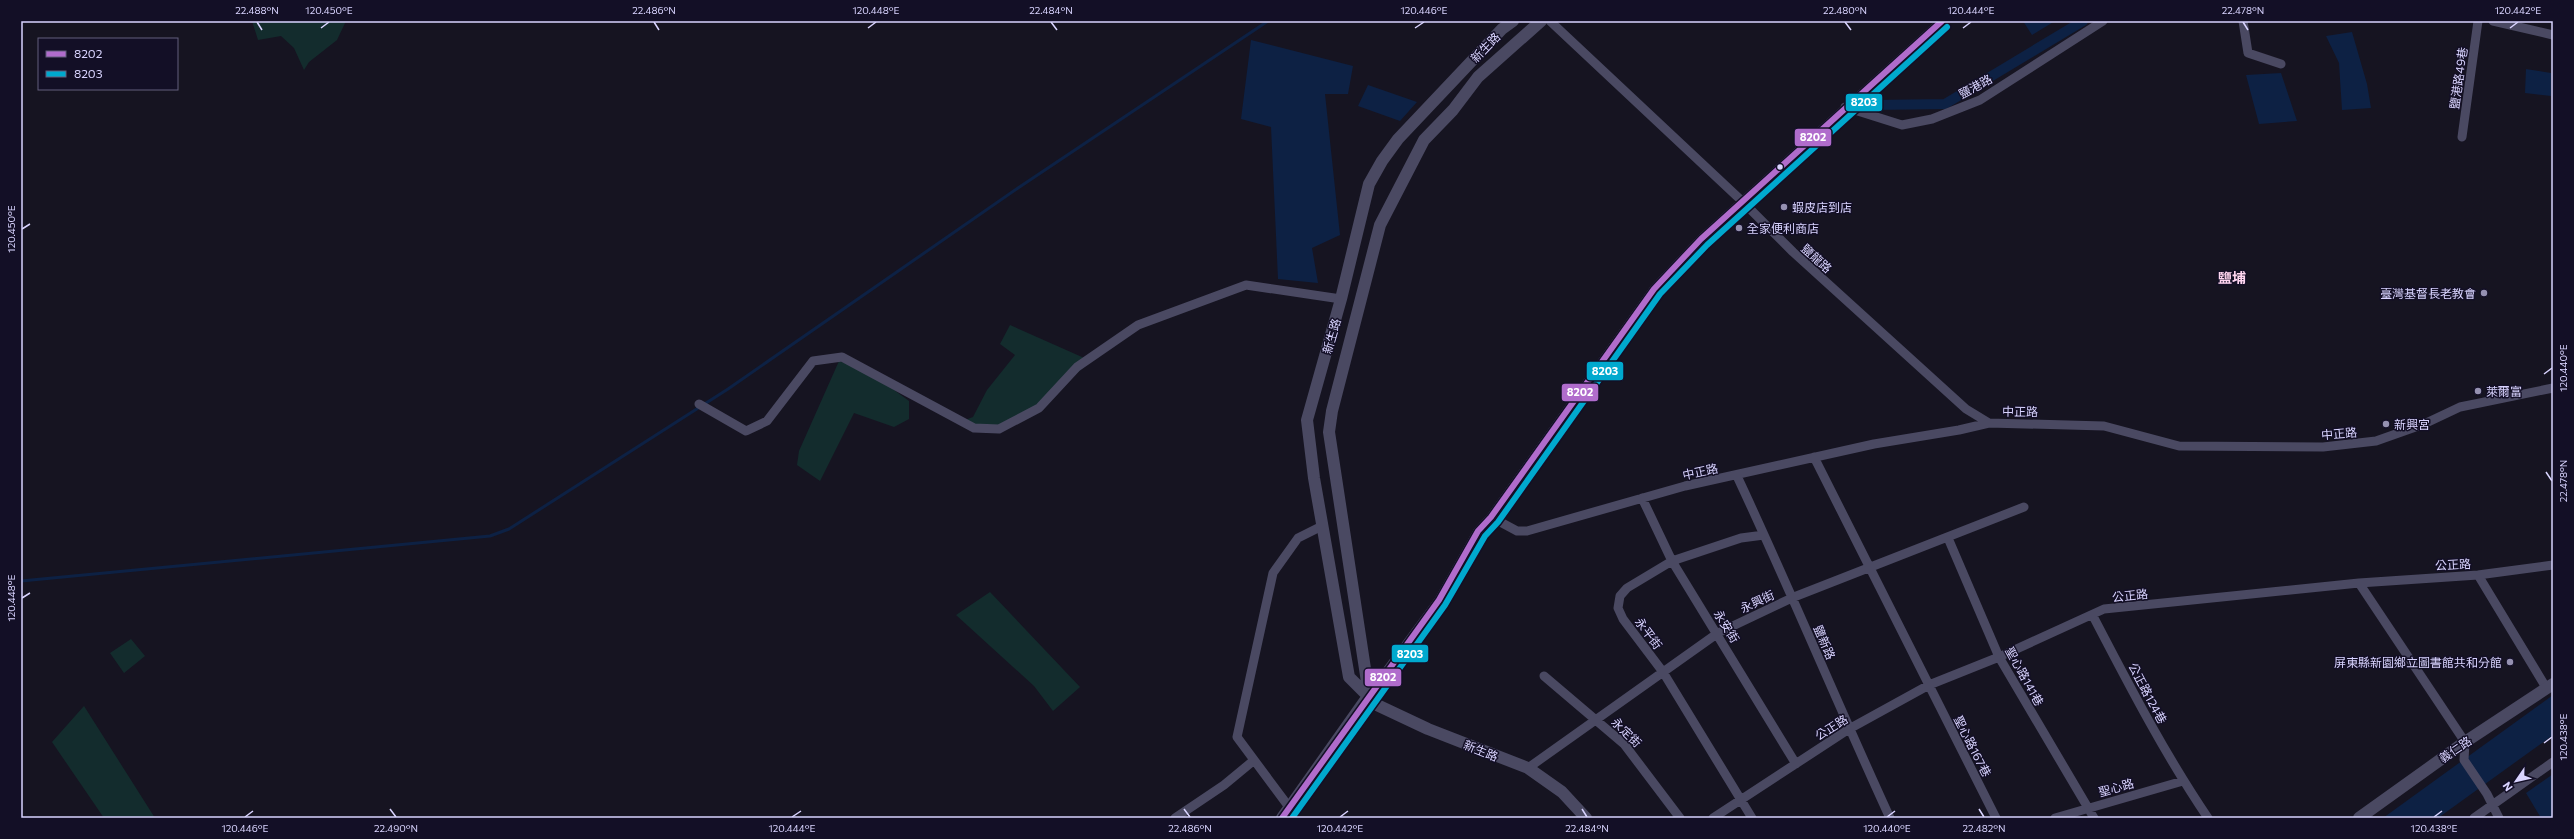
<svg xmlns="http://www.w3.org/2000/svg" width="2574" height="839" viewBox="0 0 2574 839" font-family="Commissioner,'Noto Sans TC',sans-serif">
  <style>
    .green { fill: #132c2d }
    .water { fill: #0d2144 }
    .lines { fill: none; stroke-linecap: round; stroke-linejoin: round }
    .stream { stroke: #0d2144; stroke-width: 3 }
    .canal { stroke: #0d2144; stroke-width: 10 }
    .minor { stroke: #4a4962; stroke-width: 9 }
    .tertiary { stroke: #4a4962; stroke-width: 12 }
    .bus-1-casing { stroke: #130f26; stroke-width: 9 }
    .bus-2-casing { stroke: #130f26; stroke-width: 9 }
    .bus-1 { stroke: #b06ccc; stroke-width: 6 }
    .bus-2 { stroke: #00a9ce; stroke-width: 6 }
    .ticks { fill: none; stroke: #d9d4ff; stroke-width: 1.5 }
    .bus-dot { fill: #d9d4ff; stroke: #130f26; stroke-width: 1.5 }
    .poi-dot { fill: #9591b1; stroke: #130f26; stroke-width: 1.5 }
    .labels { text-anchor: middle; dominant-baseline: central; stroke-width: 3; stroke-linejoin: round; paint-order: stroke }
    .street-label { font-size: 12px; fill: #d9d4ff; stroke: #130f26 }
    .poi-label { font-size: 12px; fill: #d9d4ff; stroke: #130f26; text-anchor: start }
    .quarter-label { font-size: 14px; font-weight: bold; fill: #ffd6f0; stroke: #130f26 }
    .line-badge { stroke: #130f26; stroke-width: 1.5 }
    .badge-label { font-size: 11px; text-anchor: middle; font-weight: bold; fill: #fff }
    .neatline { fill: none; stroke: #d9d4ff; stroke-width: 1.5 }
    .ticks-label { font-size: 10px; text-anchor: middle; fill: #d9d4ff }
  </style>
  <rect width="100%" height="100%" fill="#161421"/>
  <path class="green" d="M 252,21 L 346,21 L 337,40 L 309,62 L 304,70 L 294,48 L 281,36 L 258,40 Z
    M 1010,325 L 1091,361 L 1030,414 L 998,431 L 957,423 L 973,417 L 987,390 L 1015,355 L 1000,344 Z
    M 839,361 L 871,373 L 909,401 L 909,419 L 894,427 L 854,413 L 820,481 L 797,465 L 799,451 Z
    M 990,592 L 1080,687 L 1053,711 L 1034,686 L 956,615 Z
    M 131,639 L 145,656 L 124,673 L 110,653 Z
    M 84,706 L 155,818 L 104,818 L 52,742 Z"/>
  <path class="water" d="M 2023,21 L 2055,21 L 2032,35 Z
    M 2352,32 L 2367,84 L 2371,108 L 2342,110 L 2339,63 L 2326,36 Z
    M 1251,40 L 1353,66 L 1348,94 L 1325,94 L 1340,235 L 1312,248 L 1318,283 L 1278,279 L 1271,127 L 1241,119 Z
    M 2526,69 L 2551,73 L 2551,96 L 2525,93 Z
    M 2281,73 L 2297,121 L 2259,124 L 2246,75 Z
    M 1368,85 L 1417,102 L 1400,121 L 1358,106 Z
    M 2553,695 L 2553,735 L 2438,818 L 2383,818 Z
    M 2553,774 L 2553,818 L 2541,818 L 2526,793 Z"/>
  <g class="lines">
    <path class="stream" d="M 21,581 L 490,536 L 509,529 L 728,389 L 1018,188 L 1268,21"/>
    <path class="canal" d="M 1872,105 L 1945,104 L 2083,21"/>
    <path class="minor" d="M 1550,21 L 1743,202 L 1793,252 L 1966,409 L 1989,423
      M 2243,21 L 2248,53 L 2281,64
      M 2493,21 L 2553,35
      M 1845,107 L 1902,125 L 1932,119 L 1980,100 L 2103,21
      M 2462,137 L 2478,21
      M 699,404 L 746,431 L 767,421 L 813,361 L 842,357 L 974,428 L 999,429 L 1039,408 L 1077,367 L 1138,325 L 1246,285 L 1341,299
      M 1814,457 L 1996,818
      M 1737,476 C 1790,589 1838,705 1890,818
      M 1642,498 L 1672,561 L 1796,764
      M 1491,517 L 1517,531 L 1527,531 L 1685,486 L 1874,444 L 1959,430 L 1989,423 L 2104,426 L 2179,446 L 2323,447 L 2376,441 L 2424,424 L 2460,407 L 2553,388
      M 1948,538 L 1999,657 L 2094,818
      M 2478,575 L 2547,689
      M 2359,583 L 2465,742 L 2464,760 L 2487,794 L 2499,818
      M 2093,616 C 2129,685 2164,753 2208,818
      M 1544,676 L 1624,744 L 1680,818
      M 1369,695 L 1439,600 L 1478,531 L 1491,517 L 1654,289 L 1701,239 L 1942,21
      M 1528,768 L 1718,633 L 1794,597 L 2024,507
      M 1289,807 L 1237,737 L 1273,573 L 1298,538 L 1322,526
      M 1175,818 L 1224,785 L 1253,761
      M 1713,818 L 1849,729 L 1929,685 L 1999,657 L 2104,609 L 2359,583 L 2478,575 L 2553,565
      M 1752,818 L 1663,672 L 1623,619 L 1618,608 L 1620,596 L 1627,588 L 1672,561 L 1741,538 L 1764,535
      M 2055,818 L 2183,781
      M 2474,818 L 2553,762"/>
    <path class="tertiary" d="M 1513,21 L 1502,29 L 1398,139 L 1382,161 L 1369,184 L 1341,299 L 1307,420 L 1314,478 L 1349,677 L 1377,705 L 1428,729 L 1528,768 L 1562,792 L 1586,818
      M 1369,695 L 1329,432 L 1332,411 L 1380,225 L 1424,140 L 1453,110 L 1478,77 L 1541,21
      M 1282,818 L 1369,695
      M 2359,818 L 2465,742 L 2553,684"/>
    <defs>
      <path id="bus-1" d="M 1282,818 L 1439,600 L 1478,531 L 1491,517 L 1654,289 L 1701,239 L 1942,21"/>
      <path id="bus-2" d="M 1292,818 L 1445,605 L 1485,536 L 1498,522 L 1660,294 L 1707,245 L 1947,27"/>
    </defs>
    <use href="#bus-1" class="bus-1-casing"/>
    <use href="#bus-2" class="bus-2-casing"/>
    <use href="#bus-1" class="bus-1"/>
    <use href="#bus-2" class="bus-2"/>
  </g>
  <path class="ticks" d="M 257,22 L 262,30M 654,22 L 659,30M 1051,22 L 1057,30M 1845,22 L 1851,30M 2243,22 L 2248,30M 321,28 L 329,22M 868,28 L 876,22M 1415,28 L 1424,22M 1963,28 L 1971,22M 2510,28 L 2518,22M 22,229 L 30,224M 2544,374 L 2552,368M 2546,472 L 2552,481M 22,598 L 30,593M 2544,743 L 2552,737M 390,809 L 396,817M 1184,809 L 1190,817M 1582,809 L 1587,817M 1979,809 L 1984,817M 245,817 L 253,811M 792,817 L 801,811M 1340,817 L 1348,811M 1887,817 L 1895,811M 2434,817 L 2442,811"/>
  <circle class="bus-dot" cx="1780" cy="167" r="3.5"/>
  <g class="poi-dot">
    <circle cx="1784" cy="207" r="4"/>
    <circle cx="1739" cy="228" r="4"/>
    <circle cx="2484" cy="293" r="4"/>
    <circle cx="2478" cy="391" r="4"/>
    <circle cx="2386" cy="424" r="4"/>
    <circle cx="2510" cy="662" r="4"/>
  </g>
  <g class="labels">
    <g class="street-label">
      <text transform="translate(1485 47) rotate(-46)">新生路</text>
      <text transform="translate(2458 78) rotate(-82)">鹽港路49巷</text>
      <text transform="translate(1975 86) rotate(-29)">鹽港路</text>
      <text transform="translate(1817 258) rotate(42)">鹽龍路</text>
      <text transform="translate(1331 336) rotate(-74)">新生路</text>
      <text transform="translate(2020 411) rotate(1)">中正路</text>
      <text transform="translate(2339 433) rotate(-5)">中正路</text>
      <text transform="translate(1700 471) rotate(-12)">中正路</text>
      <text transform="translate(2453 564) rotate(-3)">公正路</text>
      <text transform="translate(2130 595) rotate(-6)">公正路</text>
      <text transform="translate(1757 601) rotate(-25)">永興街</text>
      <text transform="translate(1727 626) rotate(58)">永安街</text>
      <text transform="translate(1649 633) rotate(53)">永平街</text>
      <text transform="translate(1825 642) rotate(67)">鹽新路</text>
      <text transform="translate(2025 676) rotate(61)">聖心路141巷</text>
      <text transform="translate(2148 693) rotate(62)">公正路124巷</text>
      <text transform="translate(1831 727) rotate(-32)">公正路</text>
      <text transform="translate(1627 732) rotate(44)">永定街</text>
      <text transform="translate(1973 746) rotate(63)">聖心路167巷</text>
      <text transform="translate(2455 749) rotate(-34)">義仁路</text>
      <text transform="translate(1481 750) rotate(22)">新生路</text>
      <text transform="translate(2116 787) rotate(-16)">聖心路</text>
    </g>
    <g class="poi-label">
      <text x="1792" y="207">蝦皮店到店</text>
      <text x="1747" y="228">全家便利商店</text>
      <text x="2476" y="293" text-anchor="end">臺灣基督長老教會</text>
      <text x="2486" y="391">萊爾富</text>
      <text x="2394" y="424">新興宮</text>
      <text x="2502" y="662" text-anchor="end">屏東縣新園鄉立圖書館共和分館</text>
    </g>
    <g class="quarter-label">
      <text x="2232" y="277">鹽埔</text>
    </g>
  </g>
  <g class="line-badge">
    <rect x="1845" y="93" width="38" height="19" rx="4" fill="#00a9ce"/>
    <rect x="1794" y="128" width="38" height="19" rx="4" fill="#b06ccc"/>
    <rect x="1586" y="361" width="38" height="20" rx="4" fill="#00a9ce"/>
    <rect x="1561" y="383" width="38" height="19" rx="4" fill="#b06ccc"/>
    <rect x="1391" y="644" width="38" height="19" rx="4" fill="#00a9ce"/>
    <rect x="1364" y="668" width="38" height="19" rx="4" fill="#b06ccc"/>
  </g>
  <g class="badge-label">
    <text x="1864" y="106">8203</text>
    <text x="1813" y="141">8202</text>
    <text x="1605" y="375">8203</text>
    <text x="1580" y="396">8202</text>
    <text x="1410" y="658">8203</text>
    <text x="1383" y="681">8202</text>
  </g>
  <rect width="2574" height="839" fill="none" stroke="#130f26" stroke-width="44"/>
  <rect x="38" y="38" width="140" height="52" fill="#130f26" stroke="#625e7d"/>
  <rect x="46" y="51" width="20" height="6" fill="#b06ccc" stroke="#625e7d"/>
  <text x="74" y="58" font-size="12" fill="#d9d4ff">8202</text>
  <rect x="46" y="71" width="20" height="6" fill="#00a9ce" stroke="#625e7d"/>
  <text x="74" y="78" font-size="12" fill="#d9d4ff">8203</text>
  <g transform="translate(2516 781) rotate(236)" stroke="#130f26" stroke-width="3" paint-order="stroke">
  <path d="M0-3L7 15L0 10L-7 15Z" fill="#d9d4ff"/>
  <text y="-6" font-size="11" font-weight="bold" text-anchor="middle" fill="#d9d4ff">N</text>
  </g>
  <rect x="22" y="22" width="2530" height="795" class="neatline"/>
  <g class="ticks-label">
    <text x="257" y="14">22.488°N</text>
    <text x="329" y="14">120.450°E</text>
    <text x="654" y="14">22.486°N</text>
    <text x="876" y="14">120.448°E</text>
    <text x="1051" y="14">22.484°N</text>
    <text x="1424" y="14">120.446°E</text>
    <text x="1845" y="14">22.480°N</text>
    <text x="1971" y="14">120.444°E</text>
    <text x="2243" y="14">22.478°N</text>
    <text x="2518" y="14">120.442°E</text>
    <text transform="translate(11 229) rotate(-90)" y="4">120.450°E</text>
    <text transform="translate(2563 368) rotate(-90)" y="4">120.440°E</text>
    <text transform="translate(2563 481) rotate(-90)" y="4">22.478°N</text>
    <text transform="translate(11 598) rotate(-90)" y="4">120.448°E</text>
    <text transform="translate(2563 737) rotate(-90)" y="4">120.438°E</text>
    <text x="245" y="832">120.446°E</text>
    <text x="396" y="832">22.490°N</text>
    <text x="792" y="832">120.444°E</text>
    <text x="1190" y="832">22.486°N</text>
    <text x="1340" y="832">120.442°E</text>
    <text x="1587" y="832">22.484°N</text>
    <text x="1887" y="832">120.440°E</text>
    <text x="1984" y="832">22.482°N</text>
    <text x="2434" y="832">120.438°E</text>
  </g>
</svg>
